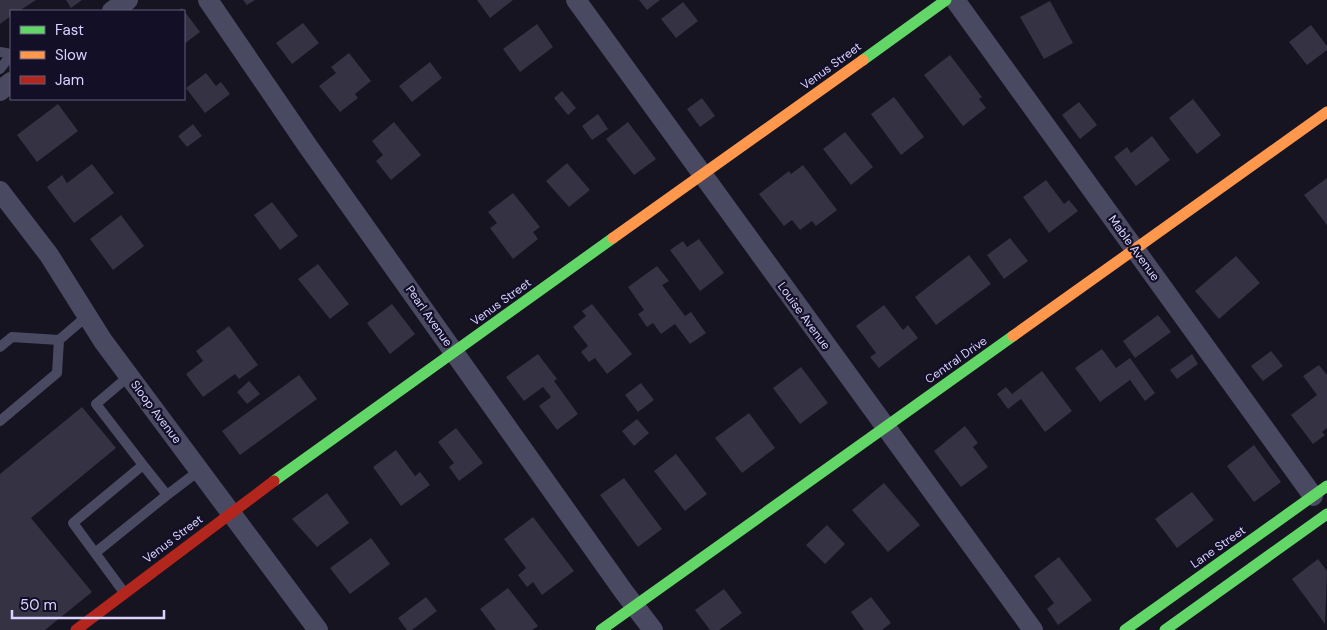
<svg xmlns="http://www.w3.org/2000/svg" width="1327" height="630" viewBox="0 0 1327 630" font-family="'DM Sans',sans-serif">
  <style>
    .building { fill: #343243 }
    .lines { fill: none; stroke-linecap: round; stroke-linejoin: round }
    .lane { stroke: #4a4962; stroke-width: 10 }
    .street { stroke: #4a4962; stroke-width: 20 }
    .fast { stroke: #63d668; stroke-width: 11 }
    .slow { stroke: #ff974d; stroke-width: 11 }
    .jam { stroke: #b3261e; stroke-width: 11 }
    .labels { text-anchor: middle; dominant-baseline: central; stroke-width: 4.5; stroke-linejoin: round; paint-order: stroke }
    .street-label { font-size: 12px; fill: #d9d4ff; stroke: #130f26 }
  </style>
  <rect width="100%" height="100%" fill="#161421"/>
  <path class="building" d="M 0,0 L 36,0 L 19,11 L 11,11 L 11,16 L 0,24 Z
    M 66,0 L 82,0 L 71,8 Z
    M 243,0 L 255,0 L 247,5 Z
    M 477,0 L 513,0 L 490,18 Z
    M 639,0 L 660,0 L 647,10 Z
    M 1050,1 L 1073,43 L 1044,59 L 1020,17 Z
    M 683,2 L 698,21 L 676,38 L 661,19 Z
    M 182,8 L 200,32 L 184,44 L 184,11 L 177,11 Z
    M 303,23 L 319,43 L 292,64 L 276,43 Z
    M 537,24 L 553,47 L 520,72 L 503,49 Z
    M 1311,25 L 1327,46 L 1327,50 L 1307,65 L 1289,42 Z
    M 349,53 L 371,81 L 355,94 L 358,98 L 340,112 L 319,86 L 336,73 L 331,67 Z
    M 950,55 L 982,97 L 979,99 L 986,108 L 963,126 L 924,75 Z
    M 430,62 L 442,78 L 412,102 L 399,86 Z
    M 206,73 L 216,86 L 221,82 L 230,94 L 205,113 L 186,88 Z
    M 562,91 L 576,108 L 568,115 L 554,98 Z
    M 894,97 L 924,137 L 901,155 L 871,114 Z
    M 702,98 L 715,116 L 700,127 L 687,109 Z
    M 1193,99 L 1221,135 L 1197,154 L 1169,118 Z
    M 1079,102 L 1097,125 L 1080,139 L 1062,115 Z
    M 58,104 L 78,131 L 37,162 L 17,135 Z
    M 598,114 L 608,129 L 592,140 L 582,126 Z
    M 394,122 L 421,155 L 391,180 L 376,161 L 383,155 L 372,141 Z
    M 628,122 L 656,159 L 634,175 L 606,139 Z
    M 193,124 L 202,136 L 187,147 L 178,136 Z
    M 845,132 L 873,167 L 851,185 L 823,149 Z
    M 1152,136 L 1170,160 L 1136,186 L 1114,157 L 1127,147 L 1131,153 Z
    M 567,163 L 590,190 L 569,207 L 546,181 Z
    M 92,164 L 114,193 L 74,223 L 47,187 L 62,175 L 67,183 Z
    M 803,165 L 837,210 L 816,226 L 812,221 L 800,230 L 792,220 L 784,226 L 759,194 L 789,171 L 791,174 Z
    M 1327,178 L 1327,225 L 1304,195 Z
    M 1046,180 L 1064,204 L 1069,200 L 1078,211 L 1049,233 L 1023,197 Z
    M 513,193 L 540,227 L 533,232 L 538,239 L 513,259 L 490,228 L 497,223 L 488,212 Z
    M 272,202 L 298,236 L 280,250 L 254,215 Z
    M 121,215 L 144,246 L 113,270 L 90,239 Z
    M 1010,238 L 1028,261 L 1004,279 L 987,255 Z
    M 699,239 L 724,273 L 700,291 L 670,250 L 683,241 L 687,247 Z
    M 969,255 L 991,284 L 936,325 L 915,297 Z
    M 1236,256 L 1260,283 L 1219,319 L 1195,291 Z
    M 318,264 L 349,304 L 330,319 L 298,279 Z
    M 657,266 L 669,281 L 662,285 L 685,316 L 691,312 L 706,333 L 690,344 L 675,324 L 661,334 L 653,323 L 647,327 L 638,314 L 644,310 L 628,287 Z
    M 392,304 L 415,334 L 390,354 L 367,323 Z
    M 592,304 L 632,354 L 607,374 L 595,358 L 589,362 L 581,352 L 588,346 L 573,327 L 586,316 L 582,311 Z
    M 884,305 L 903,330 L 908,325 L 918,338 L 879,368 L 870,357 L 876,353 L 856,326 Z
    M 1158,315 L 1171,332 L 1135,358 L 1123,341 Z
    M 229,326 L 258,365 L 239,379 L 235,374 L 203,397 L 186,374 L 203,361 L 196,351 Z
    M 1102,349 L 1116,368 L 1130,358 L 1155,393 L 1145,401 L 1130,380 L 1100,402 L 1075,368 Z
    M 1271,351 L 1283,366 L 1263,381 L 1251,366 Z
    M 538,354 L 557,379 L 554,381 L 578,414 L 557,430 L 539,406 L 551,397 L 543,387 L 524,401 L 506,377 Z
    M 1192,354 L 1198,364 L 1177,379 L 1170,370 Z
    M 1319,365 L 1327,375 L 1327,428 L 1322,432 L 1325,435 L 1313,444 L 1291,415 L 1317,395 L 1303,376 Z
    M 801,367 L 828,403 L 800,424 L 773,388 Z
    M 1042,371 L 1072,411 L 1045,432 L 1021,399 L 1008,409 L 997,394 L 1006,387 L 1012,394 Z
    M 299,375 L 317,399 L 240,455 L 222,431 Z
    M 249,381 L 260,394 L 247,404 L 237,392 Z
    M 641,383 L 654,400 L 638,412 L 625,395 Z
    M 82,407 L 116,448 L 31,518 L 92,592 L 45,630 L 0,630 L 0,474 Z
    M 749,413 L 775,448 L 742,473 L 715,438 Z
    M 637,419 L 649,433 L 634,446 L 622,431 Z
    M 965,426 L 978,443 L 973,447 L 988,467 L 961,487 L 934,451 Z
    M 456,428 L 483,463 L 459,481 L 449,467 L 454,463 L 438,442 Z
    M 1254,445 L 1281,482 L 1254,502 L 1227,466 Z
    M 396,450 L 415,476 L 420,472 L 430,485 L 401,506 L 373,467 Z
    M 676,454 L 707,494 L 685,511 L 654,471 Z
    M 624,478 L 662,529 L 638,547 L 600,495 Z
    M 884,483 L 920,525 L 888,552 L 852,510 Z
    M 1192,492 L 1214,520 L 1177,548 L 1155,519 Z
    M 327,493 L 349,523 L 317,547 L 292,519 Z
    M 533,517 L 574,571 L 542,595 L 533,582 L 527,587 L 518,575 L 526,568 L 504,539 Z
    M 827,525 L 845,544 L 825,564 L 806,545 Z
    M 371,538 L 390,564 L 350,594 L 330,568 Z
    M 1059,557 L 1092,600 L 1058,625 L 1047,609 L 1054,603 L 1034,576 Z
    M 1318,559 L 1327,571 L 1325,624 L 1292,579 Z
    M 508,588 L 538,626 L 532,630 L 496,630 L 480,609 Z
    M 724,589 L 742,613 L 719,630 L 710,630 L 695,610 Z
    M 426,597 L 437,611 L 412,630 L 407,630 L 398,618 Z
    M 871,597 L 891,623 L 882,630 L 864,630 L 851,612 Z"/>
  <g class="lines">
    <path class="lane" d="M 0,52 L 11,54
      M 0,69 L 11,55
      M 0,347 L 12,337 L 59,340
      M 129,376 L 96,404 L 143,465
      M 0,421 L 57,373 L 59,340 L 87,316
      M 167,495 L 200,470
      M 95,553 L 167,495 L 143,465 L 73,523 L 123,591"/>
    <path class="street" d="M 208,0 L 307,145 L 624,592 L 653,630
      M 576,0 L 1033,630
      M 955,0 L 1313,496
      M 112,11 L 128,0
      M 0,91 L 11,82
      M 0,191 L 49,255 L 103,341 L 318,630"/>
    <path class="fast" d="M 863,60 L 946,0
      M 274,481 L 613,238
      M 601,630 L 1013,336
      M 1125,630 L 1327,486
      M 1165,630 L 1327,514"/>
    <path class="slow" d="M 613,238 L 863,60
      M 1013,336 L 1327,112"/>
    <path class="jam" d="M 76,630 L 274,481"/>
  </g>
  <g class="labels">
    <g class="street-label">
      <text transform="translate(831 66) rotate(-36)">Venus Street</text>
      <text transform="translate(1134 248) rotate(54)">Mable Avenue</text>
      <text transform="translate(501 302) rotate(-36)">Venus Street</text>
      <text transform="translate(429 316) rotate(55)">Pearl Avenue</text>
      <text transform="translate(804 316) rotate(54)">Louise Avenue</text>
      <text transform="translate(956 360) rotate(-35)">Central Drive</text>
      <text transform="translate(156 412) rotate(53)">Sloop Avenue</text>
      <text transform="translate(173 539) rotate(-37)">Venus Street</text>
      <text transform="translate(1218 547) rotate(-35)">Lane Street</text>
    </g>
  </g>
  <rect x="10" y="10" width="175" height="90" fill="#130f26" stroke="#625e7d"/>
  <rect x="20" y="26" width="25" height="8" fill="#63d668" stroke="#625e7d"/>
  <text x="55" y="35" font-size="15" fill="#d9d4ff">Fast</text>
  <rect x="20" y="51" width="25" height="8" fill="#ff974d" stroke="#625e7d"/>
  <text x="55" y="60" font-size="15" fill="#d9d4ff">Slow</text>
  <rect x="20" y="76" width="25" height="8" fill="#b3261e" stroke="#625e7d"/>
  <text x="55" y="85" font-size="15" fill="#d9d4ff">Jam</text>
  <path d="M12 610v8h152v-8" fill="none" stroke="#d9d4ff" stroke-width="2.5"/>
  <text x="20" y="610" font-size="15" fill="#d9d4ff" stroke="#130f26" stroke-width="4" paint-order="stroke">50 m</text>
</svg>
